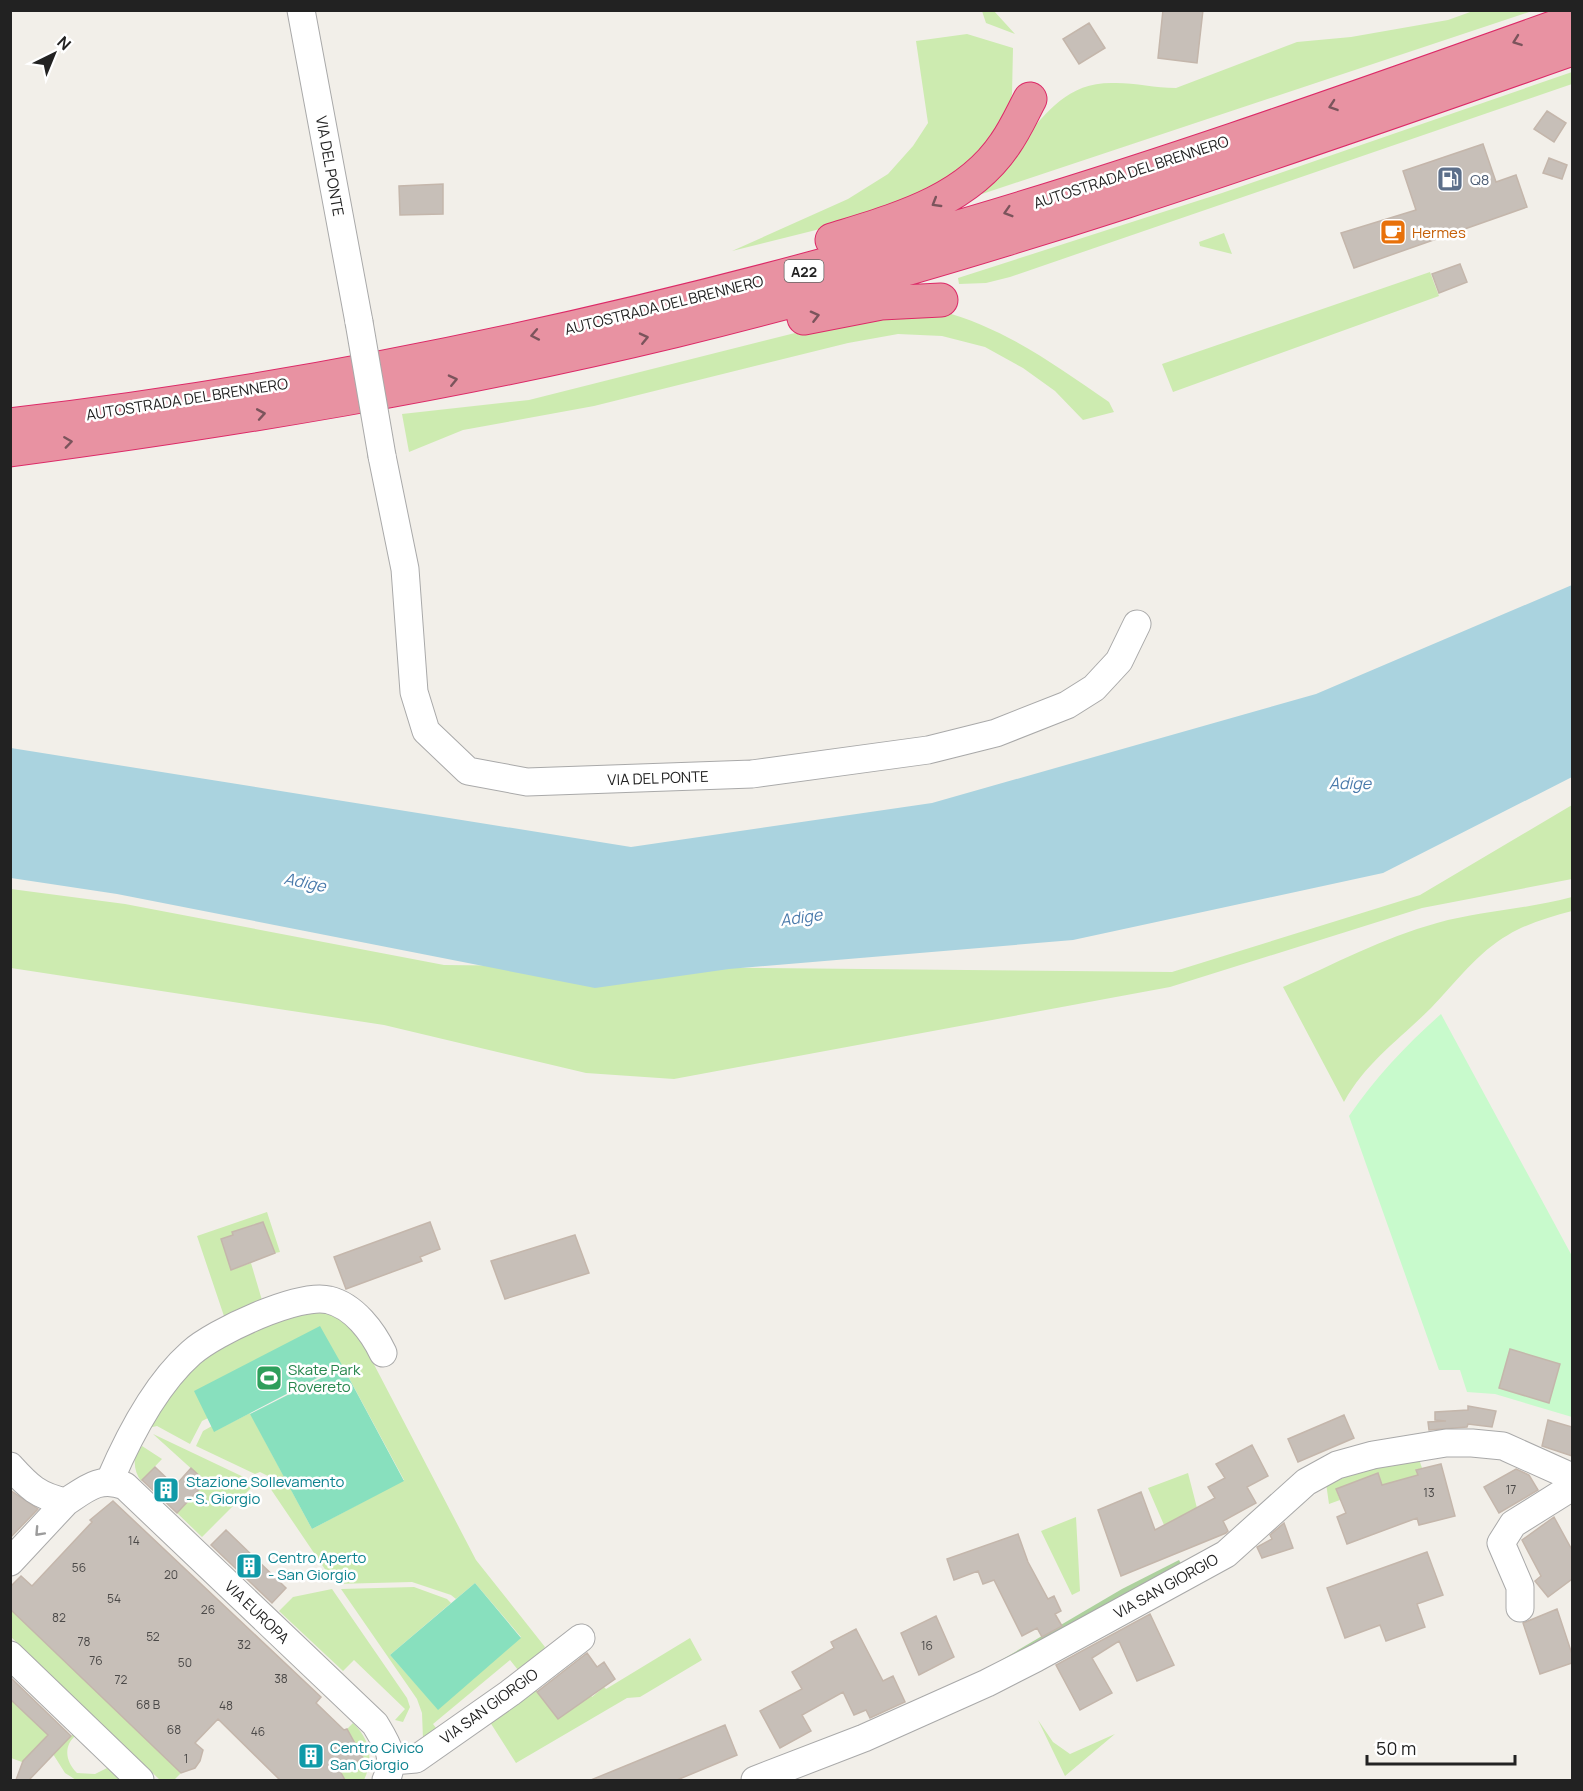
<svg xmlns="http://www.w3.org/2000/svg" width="1583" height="1791" viewBox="0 0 1583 1791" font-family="Manrope,sans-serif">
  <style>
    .grass { fill: #cdebb0 }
    .forest { fill: #add19e }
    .park { fill: #c8facc }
    .pitch { fill: #88e0be }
    .water { fill: #aad3df }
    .building { fill: #c7bfb8; stroke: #c4b6ab; stroke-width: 1.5 }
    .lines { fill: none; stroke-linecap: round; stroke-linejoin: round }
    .minor-casing { stroke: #a9a9a9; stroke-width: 29 }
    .highway-casing { stroke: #dc2a67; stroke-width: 35 }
    .minor { stroke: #fff; stroke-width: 27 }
    .highway { stroke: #e892a2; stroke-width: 33 }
    .minor-bridge-casing { stroke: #a9a9a9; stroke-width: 29; stroke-linecap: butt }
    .minor-bridge { stroke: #fff; stroke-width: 27 }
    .oneway { stroke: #7b545c }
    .oneway2 { stroke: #9c9c9c }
    .labels { text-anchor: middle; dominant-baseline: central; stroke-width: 5; stroke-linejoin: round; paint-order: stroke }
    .number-label { font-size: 12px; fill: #4b4948 }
    .shield { fill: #fff; stroke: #646464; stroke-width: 1.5 }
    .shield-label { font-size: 14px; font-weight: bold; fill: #222 }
    .street-label { font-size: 15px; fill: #222; stroke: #fff }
    .service-label { font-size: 15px; fill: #4e5e75; stroke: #fff; text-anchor: start }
    .food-label { font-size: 15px; fill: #c56008; stroke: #fff; text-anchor: start }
    .leisure-label { font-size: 15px; fill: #27864d; stroke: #fff; text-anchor: start }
    .culture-label { font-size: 15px; fill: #0d838f; stroke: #fff; text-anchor: start }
    .water-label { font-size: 16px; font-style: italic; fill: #4a7aab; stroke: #fff }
  </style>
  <rect width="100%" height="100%" fill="#f2efe9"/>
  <path class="grass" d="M 982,11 L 994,11 L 1015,34 L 986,23 Z
    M 1473,11 L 1532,11 L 982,194 L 977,188 C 992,172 1008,157 1022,141 C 1049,110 1069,81 1116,83 C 1136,83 1155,88 1176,88 L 1297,42 L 1351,37 L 1448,20 Z
    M 967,34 L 1013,48 L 1012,94 L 1006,120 L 966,173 L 856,220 L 732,251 L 848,199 L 888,174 L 913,146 L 928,123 L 916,41 Z
    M 1572,72 L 1572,84 L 1010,277 L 986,283 L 959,284 L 958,278 L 1222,193 Z
    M 1224,233 L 1232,254 L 1200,246 L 1199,242 Z
    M 1430,272 L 1439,296 L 1173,392 L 1162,364 Z
    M 941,311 C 1005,328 1055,365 1109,402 L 1114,412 L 1083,420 L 1055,391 L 1023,368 L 985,347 L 942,336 L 898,334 L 848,343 L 594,406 L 463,430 L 409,452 L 402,414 L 529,400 L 815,328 Z
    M 1572,805 L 1572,879 L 1422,908 L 1170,987 L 674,1079 L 586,1073 L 384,1025 L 11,968 L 11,889 L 125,904 L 444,965 L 1172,972 L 1420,895 Z
    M 1572,897 L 1572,911 C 1550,917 1528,923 1508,935 C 1478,952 1455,983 1431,1008 C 1400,1039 1366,1062 1344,1102 L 1283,987 C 1334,964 1383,938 1437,923 C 1481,911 1528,909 1572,897 Z
    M 267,1212 L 280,1252 L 275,1253 L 262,1222 L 232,1232 L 233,1235 L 221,1239 L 231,1270 L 251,1263 L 264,1307 L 226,1322 L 197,1236 Z
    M 321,1305 L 355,1328 L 476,1560 L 545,1647 L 539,1655 L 518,1670 L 510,1660 L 433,1724 L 440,1733 L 423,1739 L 422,1713 L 417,1699 L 341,1589 L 414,1587 L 447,1599 L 451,1603 L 390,1655 L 438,1709 L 521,1637 L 475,1583 L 456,1599 L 451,1595 L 412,1582 L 335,1584 L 268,1485 L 268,1476 L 260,1472 L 255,1474 L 196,1446 L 203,1431 L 212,1426 L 215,1431 L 250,1413 L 312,1529 L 404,1480 L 342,1365 L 195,1391 L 208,1418 L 202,1421 L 190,1444 L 157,1426 L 148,1428 L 174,1383 L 212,1344 Z
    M 153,1434 L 252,1481 L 252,1487 L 202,1537 L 177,1513 L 206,1482 Z
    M 142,1446 L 162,1459 L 141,1481 C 133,1470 132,1455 142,1446 Z
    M 1417,1453 L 1422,1468 L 1416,1470 L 1418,1475 L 1396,1522 L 1378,1473 L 1336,1490 L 1340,1500 L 1329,1504 L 1326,1483 Z
    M 1188,1473 L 1197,1508 L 1164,1525 L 1148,1488 Z
    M 1076,1517 L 1080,1591 L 1072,1595 L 1041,1531 Z
    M 332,1589 L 407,1698 L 410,1707 L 403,1722 L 395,1720 L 405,1709 L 354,1660 L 343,1671 L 279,1611 L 293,1597 Z
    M 10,1609 L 181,1773 L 174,1780 L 160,1780 L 11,1637 Z
    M 690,1638 L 702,1660 L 640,1697 L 627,1698 L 516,1763 L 488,1719 L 532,1684 L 558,1719 L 590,1694 L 592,1697 L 604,1687 L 606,1689 Z
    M 10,1699 L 48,1735 L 22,1762 L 11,1758 Z
    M 1038,1720 L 1053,1742 L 1070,1754 L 1115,1734 L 1065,1776 Z
    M 353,1723 C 370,1739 374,1759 364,1780 L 345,1780 L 340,1771 L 363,1758 L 347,1729 Z
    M 73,1734 L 75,1736 C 63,1747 66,1762 77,1773 L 95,1774 L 107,1768 L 122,1780 L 76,1780 L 65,1773 L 53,1754 Z"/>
  <path class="forest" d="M 1179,1560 L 1184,1569 L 969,1679 L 1122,1589 Z"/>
  <path class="park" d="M 1441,1014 L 1572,1256 L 1572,1417 L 1495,1394 L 1467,1392 L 1460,1370 L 1439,1370 L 1349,1116 C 1376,1077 1406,1045 1441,1014 Z"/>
  <path class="pitch" d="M 320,1326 L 342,1365 L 214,1432 L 194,1391 Z
    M 343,1367 L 404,1481 L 312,1529 L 250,1414 Z
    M 475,1583 L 521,1638 L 438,1710 L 390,1655 Z"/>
  <path class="water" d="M 1572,585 L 1572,777 L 1383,873 L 1073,940 L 729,969 L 595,988 L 117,894 L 11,878 L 11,748 L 631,847 L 932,803 L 1316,694 Z"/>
  <path class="building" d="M 1163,10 L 1203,10 L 1197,63 L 1158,58 Z
    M 1089,23 L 1105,48 L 1079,64 L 1063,39 Z
    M 1547,111 L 1566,123 L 1554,142 L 1534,129 Z
    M 1483,144 L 1496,182 L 1516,175 L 1527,207 L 1354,268 L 1341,233 L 1416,210 L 1403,171 Z
    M 1549,158 L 1567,165 L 1562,179 L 1543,173 Z
    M 443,184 L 443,214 L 400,215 L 399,186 Z
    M 1460,264 L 1467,282 L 1439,293 L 1432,274 Z
    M 263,1222 L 275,1253 L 231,1270 L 221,1239 L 233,1235 L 232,1232 Z
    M 430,1222 L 440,1249 L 420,1257 L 422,1261 L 346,1289 L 334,1257 Z
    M 575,1235 L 589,1273 L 505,1299 L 491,1261 Z
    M 1510,1349 L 1560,1364 L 1549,1403 L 1499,1388 Z
    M 1468,1406 L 1496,1411 L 1492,1427 L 1468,1424 L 1467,1427 L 1429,1430 L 1428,1422 L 1446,1421 L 1435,1420 L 1435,1412 L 1468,1410 Z
    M 1344,1415 L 1354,1438 L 1298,1462 L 1288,1439 Z
    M 1548,1420 L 1572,1427 L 1572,1456 L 1542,1446 Z
    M 1252,1445 L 1268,1476 L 1247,1487 L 1256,1503 L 1223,1521 L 1228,1531 L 1226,1533 L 1121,1576 L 1098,1510 L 1141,1492 L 1155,1530 L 1215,1498 L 1208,1487 L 1225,1478 L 1216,1464 Z
    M 1441,1464 L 1455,1516 L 1419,1525 L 1417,1518 L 1347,1544 L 1337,1517 L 1346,1513 L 1336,1489 L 1378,1473 L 1382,1485 L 1418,1475 L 1416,1470 Z
    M 155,1467 L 175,1486 L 191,1468 L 206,1482 L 177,1513 L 142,1480 Z
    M 1516,1469 L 1529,1475 L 1538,1490 L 1499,1513 L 1484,1487 Z
    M 10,1490 L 38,1509 L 10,1538 Z
    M 113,1501 L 321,1697 L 316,1703 L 344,1730 L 347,1729 L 363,1758 L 340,1771 L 345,1780 L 280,1780 L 218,1719 L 195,1743 L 203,1750 L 200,1761 L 195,1768 L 181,1773 L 10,1609 L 10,1587 L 21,1576 L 32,1586 L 92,1522 L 90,1520 Z
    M 1554,1517 L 1572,1550 L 1572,1579 L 1548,1597 L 1535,1581 L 1541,1576 L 1522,1540 Z
    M 1284,1523 L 1293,1548 L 1262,1558 L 1257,1547 L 1272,1539 L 1270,1535 Z
    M 226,1530 L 286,1588 L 272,1603 L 211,1545 Z
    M 1018,1534 L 1028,1562 L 1048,1599 L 1054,1596 L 1061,1611 L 1055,1614 L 1062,1626 L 1042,1637 L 1037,1628 L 1022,1636 L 994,1580 L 983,1584 L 978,1571 L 954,1580 L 947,1559 Z
    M 1427,1552 L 1443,1595 L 1417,1604 L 1425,1627 L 1386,1641 L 1380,1625 L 1345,1638 L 1327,1588 Z
    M 1557,1609 L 1572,1654 L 1572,1663 L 1540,1674 L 1523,1623 Z
    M 1150,1614 L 1174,1665 L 1137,1681 L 1119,1641 L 1092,1658 L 1112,1693 L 1080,1710 L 1056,1665 Z
    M 936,1616 L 954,1657 L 919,1675 L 901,1633 Z
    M 856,1629 L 883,1681 L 893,1676 L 905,1702 L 870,1718 L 866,1710 L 854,1715 L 843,1692 L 802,1715 L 811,1731 L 780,1748 L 760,1711 L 802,1689 L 792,1672 L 834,1648 L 831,1642 Z
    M 587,1653 L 597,1667 L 604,1662 L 615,1679 L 558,1719 L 537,1692 Z
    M 10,1677 L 71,1736 L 29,1780 L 16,1780 L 23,1761 L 48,1735 L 10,1699 Z
    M 725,1725 L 737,1755 L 677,1780 L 591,1780 Z"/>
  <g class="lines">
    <defs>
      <path id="minor" d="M 301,10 L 359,322
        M 382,456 L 405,569 L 414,692 L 426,731 L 468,771 L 527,782 L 752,774 L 928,750 L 996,733 L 1067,705 L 1094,688 L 1119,661 L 1137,624
        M 10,1466 C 29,1487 38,1496 66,1502 C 87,1488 100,1476 125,1486 L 375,1724 C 387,1744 397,1758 386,1780
        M 110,1480 C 128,1438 156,1384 191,1353 C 214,1332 300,1292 329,1300 C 354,1306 373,1332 383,1353
        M 10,1562 L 66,1502
        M 1520,1608 L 1520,1587 L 1501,1543 L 1513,1524 L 1572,1487
        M 10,1655 L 140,1780
        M 392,1761 L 416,1759 L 510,1693 L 581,1638
        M 755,1780 L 864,1738 L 987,1683 L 1036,1658 L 1226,1554 L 1306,1482 L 1337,1465 L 1373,1455 L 1446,1443 L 1472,1443 L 1503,1446 L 1572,1477"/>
      <path id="highway" d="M 832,240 C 896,220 966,202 1005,144 C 1015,130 1022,114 1030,99
        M 804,318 L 881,303 L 941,300
        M 10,425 C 317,389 621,324 917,239 C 1139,176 1356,98 1572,21
        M 10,450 C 234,420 454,384 674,331 C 979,257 1276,153 1572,49"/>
    </defs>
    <use href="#minor" class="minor-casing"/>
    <use href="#highway" class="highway-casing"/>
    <use href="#minor" class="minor"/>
    <use href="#highway" class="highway"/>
    <defs>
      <path id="minor-bridge" d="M 359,322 L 382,456"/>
    </defs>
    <use href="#minor-bridge" class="minor-bridge-casing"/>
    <use href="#minor-bridge" class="minor-bridge"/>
  </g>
  <defs><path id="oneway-chevron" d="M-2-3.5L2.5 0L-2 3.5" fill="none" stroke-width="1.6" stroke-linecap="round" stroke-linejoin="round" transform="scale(1.5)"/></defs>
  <g class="oneway">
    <use href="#oneway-chevron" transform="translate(1517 41) rotate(160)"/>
    <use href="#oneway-chevron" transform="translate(1333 106) rotate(161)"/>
    <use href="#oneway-chevron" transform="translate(936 203) rotate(149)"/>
    <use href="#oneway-chevron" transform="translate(1008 212) rotate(163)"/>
    <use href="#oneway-chevron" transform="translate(815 316) rotate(-14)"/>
    <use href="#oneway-chevron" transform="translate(535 335) rotate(169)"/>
    <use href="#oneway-chevron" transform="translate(644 338) rotate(-13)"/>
    <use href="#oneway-chevron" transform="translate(453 380) rotate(-13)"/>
    <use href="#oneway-chevron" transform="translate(261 414) rotate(-10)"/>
    <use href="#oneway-chevron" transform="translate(68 442) rotate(-8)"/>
  </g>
  <use class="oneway2" href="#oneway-chevron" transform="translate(39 1532) rotate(133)"/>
  <defs>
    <symbol id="fuel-square" viewBox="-11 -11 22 22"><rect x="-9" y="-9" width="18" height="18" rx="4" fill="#5c6f8a" stroke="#fff"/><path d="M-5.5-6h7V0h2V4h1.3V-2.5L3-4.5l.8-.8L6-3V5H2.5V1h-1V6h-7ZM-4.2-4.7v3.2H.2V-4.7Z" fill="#fff"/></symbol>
    <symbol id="cafe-square" viewBox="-11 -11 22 22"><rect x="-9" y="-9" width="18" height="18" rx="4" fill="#e8710a" stroke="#fff"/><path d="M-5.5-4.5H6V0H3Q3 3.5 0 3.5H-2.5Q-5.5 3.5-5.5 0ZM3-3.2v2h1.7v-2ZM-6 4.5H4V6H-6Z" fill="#fff"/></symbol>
    <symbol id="stadium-square" viewBox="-11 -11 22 22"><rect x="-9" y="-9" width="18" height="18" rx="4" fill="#2e9e5b" stroke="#fff"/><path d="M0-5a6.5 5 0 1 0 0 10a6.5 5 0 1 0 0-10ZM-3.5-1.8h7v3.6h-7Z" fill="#fff"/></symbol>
    <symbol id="building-square" viewBox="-11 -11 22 22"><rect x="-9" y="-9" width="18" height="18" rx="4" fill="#0f9aa8" stroke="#fff"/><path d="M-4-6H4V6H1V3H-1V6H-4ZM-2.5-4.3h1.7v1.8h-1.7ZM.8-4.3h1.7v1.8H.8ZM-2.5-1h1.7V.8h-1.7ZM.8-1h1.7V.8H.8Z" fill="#fff"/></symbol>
  </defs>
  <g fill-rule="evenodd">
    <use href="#fuel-square" x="1435" y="164" width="30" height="30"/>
    <use href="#cafe-square" x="1378" y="217" width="30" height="30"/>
    <use href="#stadium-square" x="254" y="1363" width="30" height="30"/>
    <use href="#building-square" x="151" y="1475" width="30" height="30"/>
    <use href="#building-square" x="234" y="1551" width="30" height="30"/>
    <use href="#building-square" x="296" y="1741" width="30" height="30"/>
  </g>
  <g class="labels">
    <g class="number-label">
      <text x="1511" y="1489">17</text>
      <text x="1429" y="1492">13</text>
      <text x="134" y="1540">14</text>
      <text x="79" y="1567">56</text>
      <text x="171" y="1574">20</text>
      <text x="114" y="1598">54</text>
      <text x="208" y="1609">26</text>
      <text x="59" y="1617">82</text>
      <text x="153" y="1636">52</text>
      <text x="84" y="1641">78</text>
      <text x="244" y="1644">32</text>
      <text x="927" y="1645">16</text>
      <text x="96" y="1660">76</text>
      <text x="185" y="1662">50</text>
      <text x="281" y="1678">38</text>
      <text x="121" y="1679">72</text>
      <text x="148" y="1704">68 B</text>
      <text x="226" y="1705">48</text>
      <text x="174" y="1729">68</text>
      <text x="258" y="1731">46</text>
      <text x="186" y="1758">1</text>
    </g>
    <rect class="shield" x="784.5" y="260" width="39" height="22" rx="4.5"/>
    <g class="shield-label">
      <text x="804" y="271">A22</text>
    </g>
    <g class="street-label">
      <text transform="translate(330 166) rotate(80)">VIA DEL PONTE</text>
      <text transform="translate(1131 172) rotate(-18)">AUTOSTRADA DEL BRENNERO</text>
      <text transform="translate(664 305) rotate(-14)">AUTOSTRADA DEL BRENNERO</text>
      <text transform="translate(187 399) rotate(-9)">AUTOSTRADA DEL BRENNERO</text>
      <text transform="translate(658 778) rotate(-2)">VIA DEL PONTE</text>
      <text transform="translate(1166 1586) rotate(-29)">VIA SAN GIORGIO</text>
      <text transform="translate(257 1612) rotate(44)">VIA EUROPA</text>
      <text transform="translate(489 1706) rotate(-36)">VIA SAN GIORGIO</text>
    </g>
    <g class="service-label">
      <text x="1470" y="179">Q8</text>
    </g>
    <g class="food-label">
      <text x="1412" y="232">Hermes</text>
    </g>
    <g class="leisure-label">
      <text x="288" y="1369">Skate Park<tspan x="288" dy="17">Rovereto</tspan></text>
    </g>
    <g class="culture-label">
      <text x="186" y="1481">Stazione Sollevamento<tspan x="186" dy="17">- S. Giorgio</tspan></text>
      <text x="268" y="1557">Centro Aperto<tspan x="268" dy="17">- San Giorgio</tspan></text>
      <text x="330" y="1747">Centro Civico<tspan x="330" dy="17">San Giorgio</tspan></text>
    </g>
    <g class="water-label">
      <text x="1350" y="783">Adige</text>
      <text transform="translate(305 882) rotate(11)">Adige</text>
      <text transform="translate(801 917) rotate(-8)">Adige</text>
    </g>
  </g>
  <rect width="1583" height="1791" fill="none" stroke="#222222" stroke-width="24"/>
  <g transform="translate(54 54) rotate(43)" stroke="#ffffff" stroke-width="4.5" paint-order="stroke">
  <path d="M0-4.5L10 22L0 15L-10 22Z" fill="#222222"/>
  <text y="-9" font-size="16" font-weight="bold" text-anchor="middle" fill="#222222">N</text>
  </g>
  <path d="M1367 1755v9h148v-9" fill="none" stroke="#222222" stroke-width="3"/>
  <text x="1376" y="1755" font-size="18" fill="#222222" stroke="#ffffff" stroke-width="4.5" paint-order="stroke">50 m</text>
</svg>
